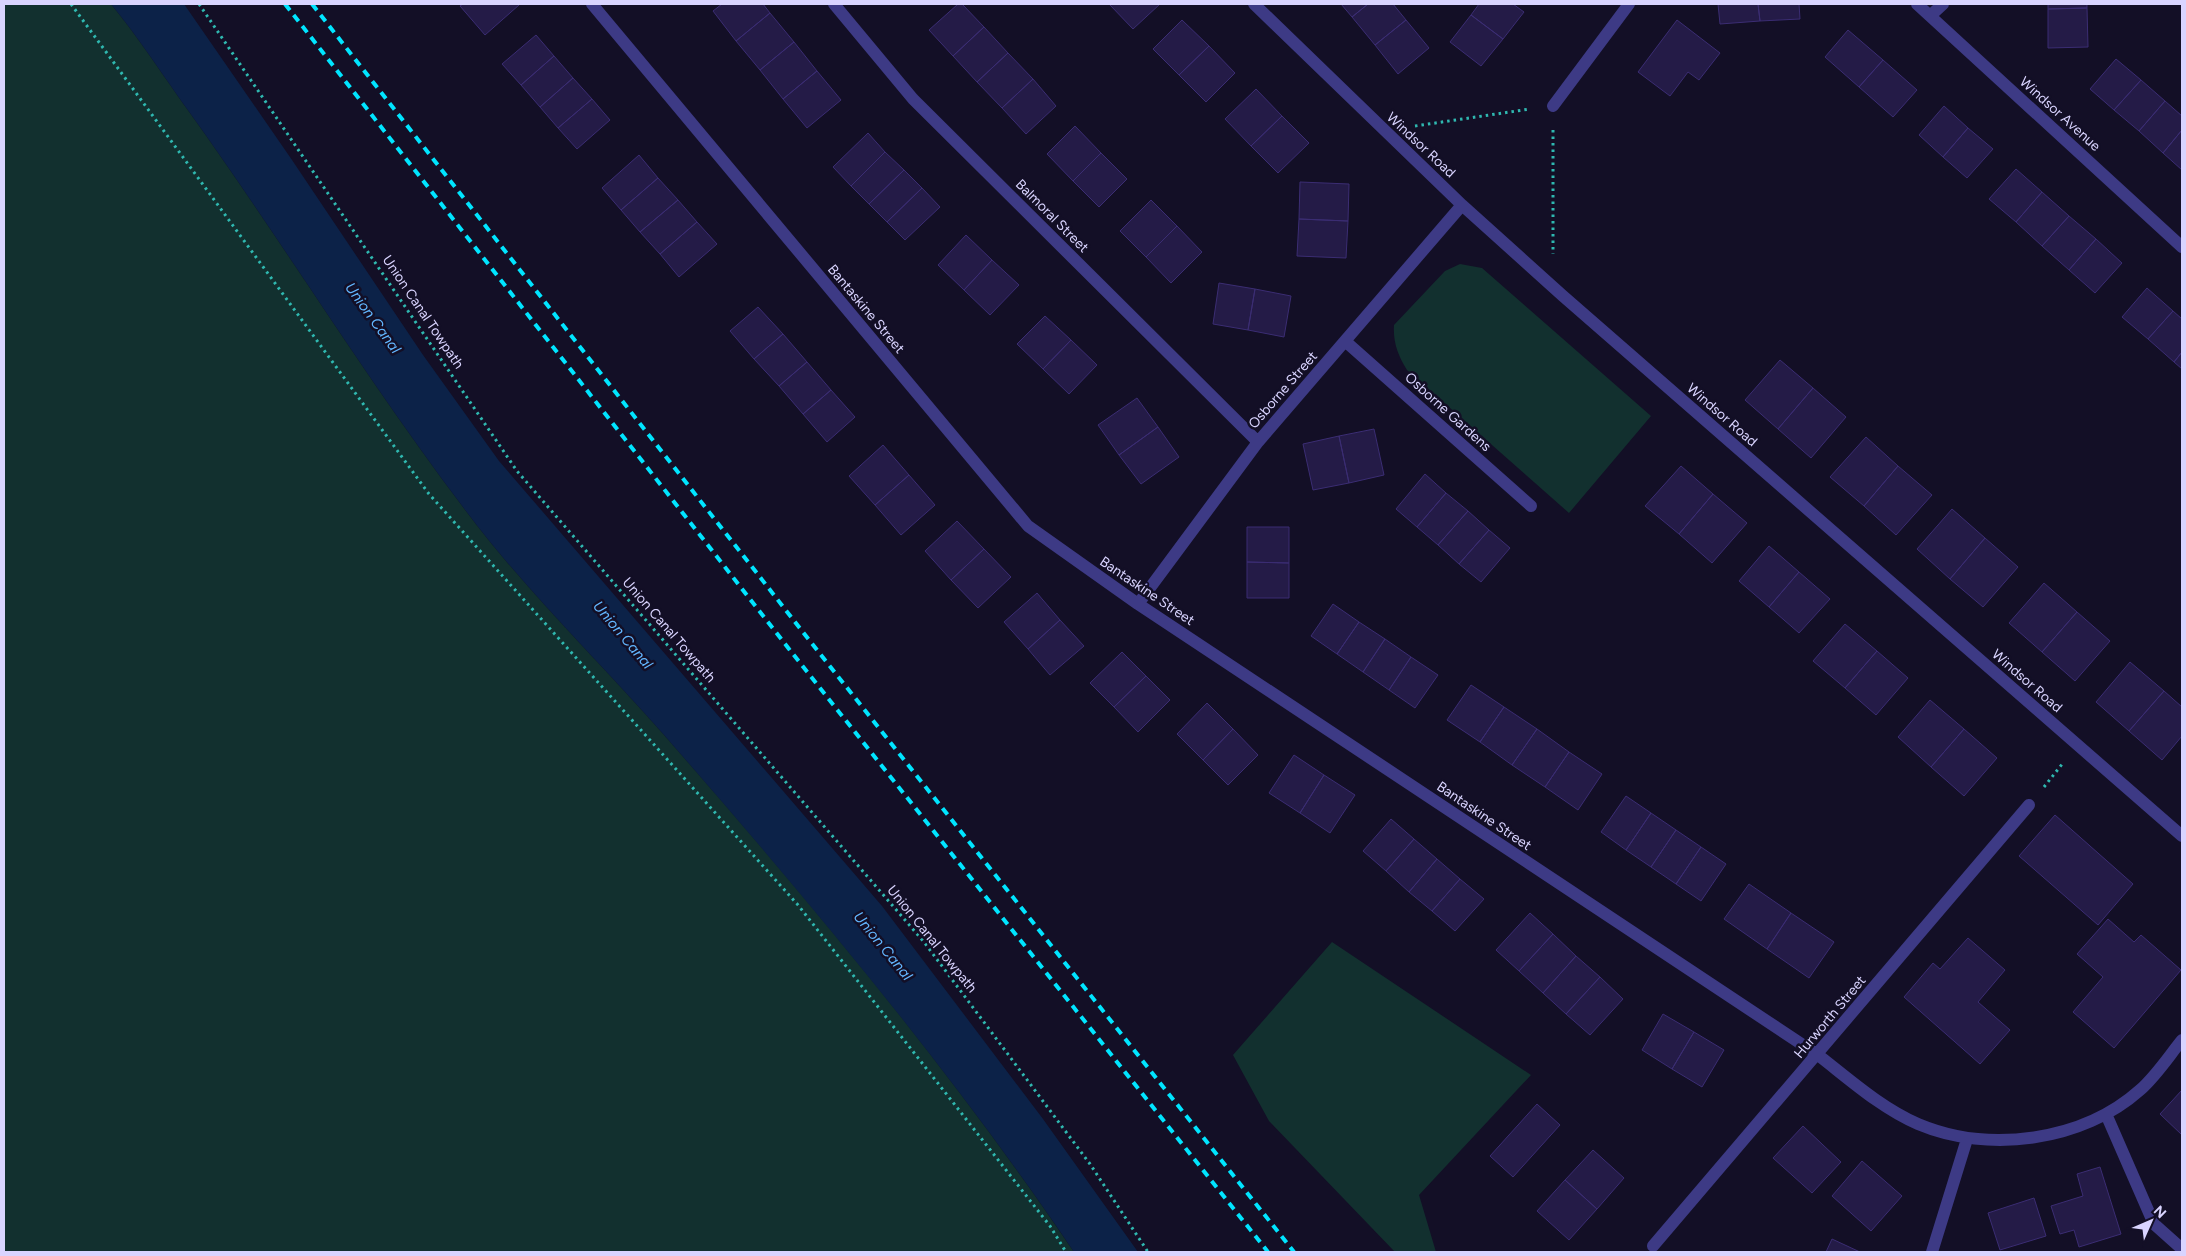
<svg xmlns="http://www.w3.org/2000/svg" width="2186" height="1256" viewBox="0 0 2186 1256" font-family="Figtree,sans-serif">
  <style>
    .green { fill: #12302f }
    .water { fill: #0c2248 }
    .building { fill: #241b47; stroke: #3b2d73 }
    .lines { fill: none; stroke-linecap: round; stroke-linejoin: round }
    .path { stroke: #2fb8b0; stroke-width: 3; stroke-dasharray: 2.5 4; stroke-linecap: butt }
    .minor { stroke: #3d3a85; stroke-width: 12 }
    .rail { stroke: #00e5ff; stroke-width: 4; stroke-dasharray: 8 6; stroke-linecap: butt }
    .labels { text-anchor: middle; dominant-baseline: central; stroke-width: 5; stroke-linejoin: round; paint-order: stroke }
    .street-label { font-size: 14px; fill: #d9d4ff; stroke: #130f26 }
    .water-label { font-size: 15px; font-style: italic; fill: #62b6ff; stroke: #130f26 }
  </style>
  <rect width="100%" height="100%" fill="#130f26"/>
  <path class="green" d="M 4,4 L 111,4 C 139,38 164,77 190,113 C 284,244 368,382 466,511 C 526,591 599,661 665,736 C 810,901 951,1070 1074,1252 L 4,1252 Z
    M 1460,264 L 1482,268 L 1651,416 L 1569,513 L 1407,370 C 1398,355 1393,343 1394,325 L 1445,271 Z
    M 1332,942 L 1531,1075 L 1419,1195 L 1436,1252 L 1395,1252 L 1269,1121 L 1233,1055 Z"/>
  <path class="water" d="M 111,4 L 184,4 L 292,160 L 423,355 L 499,461 L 882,906 L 1043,1119 L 1138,1252 L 1074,1252 C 951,1070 809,901 665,736 C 599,661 526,591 466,511 C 368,382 284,244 190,113 C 164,77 139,38 111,4 Z"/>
  <path class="building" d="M 463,4 L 518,4 L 519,5 L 485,35 L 460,6 Z
    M 722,4 L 763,4 L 770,13 L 736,41 L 713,11 Z
    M 958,4 L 962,4 L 984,27 L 953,56 L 929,30 Z
    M 1109,4 L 1160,4 L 1133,29 Z
    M 1341,4 L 1368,4 L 1352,17 Z
    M 1368,4 L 1393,4 L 1406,20 L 1375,45 L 1352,17 Z
    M 1479,4 L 1513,4 L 1524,12 L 1503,39 L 1471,15 Z
    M 1718,4 L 1758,4 L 1760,21 L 1720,24 Z
    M 1758,4 L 1799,4 L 1800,19 L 1760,21 Z
    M 2048,4 L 2087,4 L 2087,8 L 2048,9 Z
    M 2087,8 L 2088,47 L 2048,48 L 2048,9 Z
    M 770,13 L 794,42 L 760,70 L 736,41 Z
    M 1471,15 L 1503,39 L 1481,66 L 1450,42 Z
    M 1182,20 L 1209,46 L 1179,75 L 1153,49 Z
    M 1406,20 L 1429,48 L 1398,74 L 1375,45 Z
    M 1677,20 L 1720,53 L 1699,80 L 1688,72 L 1670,96 L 1638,72 Z
    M 984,27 L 1008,53 L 977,82 L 953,56 Z
    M 1848,30 L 1883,60 L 1859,87 L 1825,57 Z
    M 536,35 L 554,56 L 521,85 L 502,64 Z
    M 794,42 L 817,71 L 783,99 L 760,70 Z
    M 1209,46 L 1235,73 L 1206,102 L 1179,75 Z
    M 1008,53 L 1033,79 L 1002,108 L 977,82 Z
    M 554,56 L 573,78 L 540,107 L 521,85 Z
    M 2116,59 L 2141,80 L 2114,110 L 2090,89 Z
    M 1883,60 L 1917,90 L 1893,117 L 1859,87 Z
    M 817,71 L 841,100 L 807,128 L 783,99 Z
    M 573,78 L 592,99 L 558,128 L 540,107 Z
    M 1033,79 L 1056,106 L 1026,134 L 1002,108 Z
    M 2141,80 L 2165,101 L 2139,131 L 2114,110 Z
    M 1256,89 L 1282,116 L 1251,146 L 1225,119 Z
    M 592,99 L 610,120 L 577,149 L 558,128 Z
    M 2165,101 L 2182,116 L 2182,130 L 2163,153 L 2139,131 Z
    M 1944,106 L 1968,128 L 1943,157 L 1919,135 Z
    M 1282,116 L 1309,143 L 1278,173 L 1251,146 Z
    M 1075,126 L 1101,153 L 1073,181 L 1047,154 Z
    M 1968,128 L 1993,149 L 1967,178 L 1943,157 Z
    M 2182,130 L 2182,170 L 2163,153 Z
    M 868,133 L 885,152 L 851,186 L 833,167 Z
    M 885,152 L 904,170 L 869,204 L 851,186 Z
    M 1101,153 L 1127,179 L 1099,207 L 1073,181 Z
    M 639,155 L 658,178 L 621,210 L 602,188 Z
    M 2016,169 L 2042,192 L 2016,222 L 1989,199 Z
    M 904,170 L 922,188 L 887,222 L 869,204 Z
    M 658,178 L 678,200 L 640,232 L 621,210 Z
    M 1300,182 L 1349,184 L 1348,221 L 1299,219 Z
    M 922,188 L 940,207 L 905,240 L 887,222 Z
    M 2042,192 L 2069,216 L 2042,246 L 2016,222 Z
    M 678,200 L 697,222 L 660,254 L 640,232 Z
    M 1151,200 L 1177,226 L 1146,257 L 1120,231 Z
    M 2069,216 L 2096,239 L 2069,270 L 2042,246 Z
    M 1299,219 L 1348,221 L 1346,258 L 1297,256 Z
    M 697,222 L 717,244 L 679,277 L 660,254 Z
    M 1177,226 L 1202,252 L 1171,283 L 1146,257 Z
    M 966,235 L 992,260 L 964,290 L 938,265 Z
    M 2096,239 L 2122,263 L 2095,293 L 2069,270 Z
    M 992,260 L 1019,285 L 990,315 L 964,290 Z
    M 1219,283 L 1255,289 L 1248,330 L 1213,324 Z
    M 2147,288 L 2173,311 L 2148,339 L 2122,317 Z
    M 1255,289 L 1291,296 L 1284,337 L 1248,330 Z
    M 758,307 L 783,334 L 754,359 L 730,331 Z
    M 2173,311 L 2182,319 L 2182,352 L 2174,362 L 2148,339 Z
    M 1045,316 L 1071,340 L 1043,369 L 1017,344 Z
    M 783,334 L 807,362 L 779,386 L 754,359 Z
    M 1071,340 L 1097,365 L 1069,394 L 1043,369 Z
    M 2182,352 L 2182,369 L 2174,362 Z
    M 1780,360 L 1813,388 L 1778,429 L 1745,400 Z
    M 807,362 L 831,390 L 803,414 L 779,386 Z
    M 1813,388 L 1846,417 L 1811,458 L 1778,429 Z
    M 831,390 L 855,417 L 827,442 L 803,414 Z
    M 1137,398 L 1158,427 L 1119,455 L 1098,425 Z
    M 1158,427 L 1179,457 L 1141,484 L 1119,455 Z
    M 1374,429 L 1384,475 L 1349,483 L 1339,436 Z
    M 1339,436 L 1349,483 L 1313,490 L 1303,444 Z
    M 1866,437 L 1898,466 L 1864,506 L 1830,477 Z
    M 883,445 L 909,475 L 875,505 L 849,476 Z
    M 1681,466 L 1713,494 L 1679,534 L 1645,506 Z
    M 1898,466 L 1932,495 L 1896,535 L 1864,506 Z
    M 1425,474 L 1446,493 L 1417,527 L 1396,509 Z
    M 909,475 L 935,505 L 901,535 L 875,505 Z
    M 1446,493 L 1468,511 L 1438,545 L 1417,527 Z
    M 1713,494 L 1747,523 L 1712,563 L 1679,534 Z
    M 1952,509 L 1985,538 L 1950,579 L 1917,549 Z
    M 1468,511 L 1489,530 L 1459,564 L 1438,545 Z
    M 957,521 L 984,549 L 951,580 L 925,551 Z
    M 1247,527 L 1289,527 L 1289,563 L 1247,562 Z
    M 1489,530 L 1510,548 L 1481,582 L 1459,564 Z
    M 1985,538 L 2018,567 L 1983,607 L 1950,579 Z
    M 1769,546 L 1799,572 L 1769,607 L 1739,581 Z
    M 984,549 L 1011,577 L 978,608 L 951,580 Z
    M 1247,562 L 1289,563 L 1289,598 L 1247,598 Z
    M 1799,572 L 1830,599 L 1799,633 L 1769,607 Z
    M 2044,583 L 2077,612 L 2042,652 L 2009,623 Z
    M 1037,593 L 1060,620 L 1028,649 L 1004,622 Z
    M 1333,604 L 1359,622 L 1337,654 L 1311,636 Z
    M 2077,612 L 2110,641 L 2075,681 L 2042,652 Z
    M 1060,620 L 1084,646 L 1050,675 L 1028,649 Z
    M 1359,622 L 1385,639 L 1363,672 L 1337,654 Z
    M 1845,624 L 1877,651 L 1845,688 L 1813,661 Z
    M 1385,639 L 1411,657 L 1389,690 L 1363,672 Z
    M 1877,651 L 1908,678 L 1876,715 L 1845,688 Z
    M 1122,652 L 1146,676 L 1114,707 L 1090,683 Z
    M 1411,657 L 1438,675 L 1415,708 L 1389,690 Z
    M 2130,662 L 2164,691 L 2129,731 L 2096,702 Z
    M 1146,676 L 1170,700 L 1138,732 L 1114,707 Z
    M 1471,685 L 1504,707 L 1480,742 L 1447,720 Z
    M 2164,691 L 2182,707 L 2182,736 L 2162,760 L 2129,731 Z
    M 1930,700 L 1964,729 L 1931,767 L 1898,737 Z
    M 1207,703 L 1233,729 L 1203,760 L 1177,734 Z
    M 1504,707 L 1537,729 L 1512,765 L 1480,742 Z
    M 1233,729 L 1258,755 L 1228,785 L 1203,760 Z
    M 1537,729 L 1569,752 L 1545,787 L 1512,765 Z
    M 1964,729 L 1997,758 L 1964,796 L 1931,767 Z
    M 1569,752 L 1602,774 L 1578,810 L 1545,787 Z
    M 1294,755 L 1324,775 L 1300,813 L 1269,793 Z
    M 1324,775 L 1355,795 L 1330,833 L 1300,813 Z
    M 1626,796 L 1651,813 L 1626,850 L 1601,832 Z
    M 1651,813 L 1676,830 L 1651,867 L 1626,850 Z
    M 2055,815 L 2133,884 L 2098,925 L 2019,856 Z
    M 1391,819 L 1414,839 L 1386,871 L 1363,851 Z
    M 1676,830 L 1701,847 L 1676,884 L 1651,867 Z
    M 1414,839 L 1437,859 L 1409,892 L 1386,871 Z
    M 1701,847 L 1726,864 L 1701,901 L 1676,884 Z
    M 1437,859 L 1460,879 L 1432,911 L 1409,892 Z
    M 1460,879 L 1484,899 L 1455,931 L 1432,911 Z
    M 1749,884 L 1791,913 L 1767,949 L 1724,919 Z
    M 1530,913 L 1553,934 L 1519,971 L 1496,950 Z
    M 1791,913 L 1834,942 L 1809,978 L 1767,949 Z
    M 2108,919 L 2134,942 L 2141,935 L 2181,970 L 2114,1048 L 2073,1012 L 2103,977 L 2077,954 Z
    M 1553,934 L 1576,956 L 1543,993 L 1519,971 Z
    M 1968,938 L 2005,970 L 1978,1002 L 2010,1030 L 1980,1064 L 1904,997 L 1933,963 L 1940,969 Z
    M 1576,956 L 1600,977 L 1566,1014 L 1543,993 Z
    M 1600,977 L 1623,999 L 1590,1035 L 1566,1014 Z
    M 1663,1014 L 1694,1032 L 1672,1069 L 1642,1050 Z
    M 1694,1032 L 1724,1050 L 1702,1087 L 1672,1069 Z
    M 2182,1090 L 2182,1135 L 2160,1114 Z
    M 1537,1104 L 1560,1125 L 1513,1177 L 1490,1156 Z
    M 1803,1126 L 1841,1162 L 1812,1193 L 1773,1158 Z
    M 1593,1150 L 1624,1178 L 1597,1209 L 1565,1180 Z
    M 1862,1161 L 1902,1196 L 1871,1231 L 1832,1196 Z
    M 2100,1167 L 2121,1234 L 2079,1247 L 2074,1230 L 2060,1234 L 2051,1206 L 2083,1196 L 2077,1174 Z
    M 1565,1180 L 1597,1209 L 1569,1240 L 1537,1211 Z
    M 2034,1198 L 2046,1236 L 2000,1250 L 1988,1213 Z
    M 1832,1239 L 1860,1252 L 1826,1252 Z"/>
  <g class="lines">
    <path class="path" d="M 71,4 L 429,494 L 798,905 L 1050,1226 L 1066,1252
      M 199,4 L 517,471 L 924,942 L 1090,1164 L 1148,1252
      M 1415,126 L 1530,109
      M 1553,130 L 1553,254
      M 2044,787 L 2063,763"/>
    <path class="minor" d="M 592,4 L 1028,526 L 1138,604 L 1818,1055 C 1849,1079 1881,1108 1918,1124 C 1989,1154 2083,1141 2140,1090 C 2156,1076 2169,1056 2182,1040
      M 834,4 L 913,99 L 1258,442
      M 1254,4 L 1462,205 L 1563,296 L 2182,836
      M 1917,4 L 2182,247
      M 1930,16 L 1943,4
      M 1553,106 L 1629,4
      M 1345,341 L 1531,506
      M 1138,604 L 1258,442 L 1462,205
      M 2106,1114 L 2154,1224 L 2182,1249
      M 1653,1246 L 2029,805
      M 1932,1252 L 1967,1139"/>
    <path class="rail" d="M 285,4 L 789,649 L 1268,1252
      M 312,4 L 806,636 L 1294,1252"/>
  </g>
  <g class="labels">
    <g class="street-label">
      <text transform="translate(2060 114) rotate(42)">Windsor Avenue</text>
      <text transform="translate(1421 145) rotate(43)">Windsor Road</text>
      <text transform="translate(1052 216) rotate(45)">Balmoral Street</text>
      <text transform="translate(866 309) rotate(50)">Bantaskine Street</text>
      <text transform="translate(423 312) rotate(56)">Union Canal Towpath</text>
      <text transform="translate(1283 390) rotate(-49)">Osborne Street</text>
      <text transform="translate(1448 412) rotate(42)">Osborne Gardens</text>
      <text transform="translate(1722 415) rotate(41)">Windsor Road</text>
      <text transform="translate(1147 591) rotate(34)">Bantaskine Street</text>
      <text transform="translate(669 630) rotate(49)">Union Canal Towpath</text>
      <text transform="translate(2027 681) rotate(41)">Windsor Road</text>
      <text transform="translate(1484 816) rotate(34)">Bantaskine Street</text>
      <text transform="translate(932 939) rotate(51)">Union Canal Towpath</text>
      <text transform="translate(1830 1017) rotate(-50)">Hurworth Street</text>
    </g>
    <g class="water-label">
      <text transform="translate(373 318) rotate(54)">Union Canal</text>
      <text transform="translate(623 635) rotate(50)">Union Canal</text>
      <text transform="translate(883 946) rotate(51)">Union Canal</text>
    </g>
  </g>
  <rect width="2186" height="1256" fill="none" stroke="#d9d4ff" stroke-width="10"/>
  <g transform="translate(2151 1221) rotate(45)" stroke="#130f26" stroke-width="4" paint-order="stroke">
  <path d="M0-4L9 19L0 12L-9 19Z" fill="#d9d4ff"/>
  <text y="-8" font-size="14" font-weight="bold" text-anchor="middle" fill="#d9d4ff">N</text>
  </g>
</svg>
